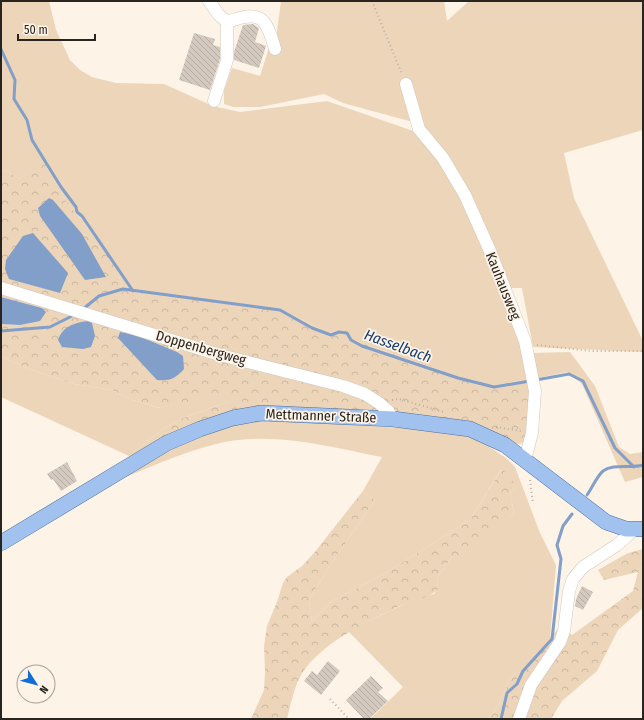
<svg xmlns="http://www.w3.org/2000/svg" width="644" height="720" viewBox="0 0 644 720" font-family="'Fira Sans Condensed',sans-serif">
  <style>
    .grass { fill: #edd5b9 }
    .forest { fill: url(#forest-crowns) }
    .water { fill: #819fc9 }
    .lines { fill: none; stroke-linecap: round; stroke-linejoin: round }
    .stream { stroke: #819fc9; stroke-width: 3 }
    .building { fill: url(#building-back-hatch) }
    .minor-casing { stroke: #d2c8bc; stroke-width: 13 }
    .major-casing { stroke: #4e709f; stroke-width: 16 }
    .path { stroke: #b9b1a7; stroke-width: 2; stroke-dasharray: 1 3; stroke-linecap: butt }
    .minor { stroke: #fff; stroke-width: 12 }
    .major { stroke: #a1c2ee; stroke-width: 15 }
    .labels { text-anchor: middle; dominant-baseline: central; stroke-width: 3.5; stroke-linejoin: round; paint-order: stroke }
    .street-label { font-size: 14px; fill: #282420; stroke: #fdf3e7 }
    .water-label { font-size: 15px; font-style: italic; fill: #143d71; stroke: #fdf3e7 }
  </style>
  <defs>
    <pattern id="forest-crowns" width="20" height="18" patternUnits="userSpaceOnUse"><rect width="20" height="18" fill="#edd5b9"/><path d="M2 6a3 3 0 1 1 6 0M12 15a3 3 0 1 1 6 0" fill="none" stroke="#cbb79f"/></pattern>
    <pattern id="building-back-hatch" width="6" height="6" patternUnits="userSpaceOnUse"><rect width="6" height="6" fill="#d4c9be"/><path d="M-1 5l2 2M0 0l6 6M5-1l2 2" fill="none" stroke="#b6aca3"/></pattern>
  </defs>
  <rect width="100%" height="100%" fill="#fdf3e7"/>
  <path class="grass" d="M 1,1 L 49,1 L 56,30 L 70,60 L 80,70 L 92,77 L 116,83 L 164,84 L 213,106 L 240,112 L 327,101 L 416,132 L 430,146 L 463,197 L 520,341 L 530,379 L 495,385 L 461,378 L 351,339 L 342,330 L 329,333 L 280,309 L 122,288 L 116,263 L 66,201 L 41,158 L 20,179 L 5,170 L 1,172 Z
    M 281,1 L 444,1 L 447,21 L 469,1 L 643,1 L 643,130 L 564,153 L 574,198 L 643,341 L 643,352 L 533,347 L 522,288 L 507,288 L 486,233 L 413,120 L 409,121 L 343,103 L 324,94 L 260,107 L 233,107 L 224,104 L 224,91 L 232,68 L 260,76 L 269,48 L 276,39 Z
    M 570,352 L 595,386 L 619,447 L 630,454 L 643,452 L 643,477 L 625,482 L 582,384 L 567,372 L 538,378 L 533,353 Z
    M 1,356 L 26,368 L 74,384 L 112,390 L 133,400 L 159,408 L 230,392 L 230,401 L 183,418 L 163,429 L 129,456 L 1,397 Z
    M 255,419 L 418,429 L 455,433 L 478,439 L 506,458 L 515,467 L 540,533 L 556,565 L 550,639 L 510,679 L 500,702 L 489,719 L 370,719 L 403,687 L 348,631 L 417,598 L 434,594 L 438,589 L 437,577 L 452,557 L 514,514 L 510,492 L 517,487 L 501,469 L 470,520 L 384,574 L 332,601 L 312,621 L 309,600 L 329,567 L 375,500 L 363,491 L 382,457 C 331,447 268,430 216,444 C 180,453 145,469 110,484 L 148,460 L 210,432 Z"/>
  <path class="forest" d="M 41,157 L 66,201 L 116,263 L 122,288 L 280,309 L 329,333 L 342,330 L 351,339 L 461,378 L 495,385 L 530,379 L 527,440 C 517,450 506,439 496,433 L 265,407 L 130,458 L 129,456 L 163,429 L 183,418 L 230,401 L 229,393 L 160,408 L 133,400 L 112,390 L 74,384 L 26,368 L 1,356 L 1,324 L 20,325 L 42,308 L 1,297 L 1,172 L 5,170 L 20,179 Z
    M 502,468 L 517,487 L 510,492 L 514,514 L 495,528 L 462,560 L 452,557 L 437,577 L 438,589 C 432,597 412,601 402,605 C 369,621 314,645 298,681 C 293,692 290,707 287,719 L 251,719 L 264,690 L 265,671 L 264,646 L 267,626 L 277,602 L 283,583 L 287,577 L 302,566 L 314,553 L 363,491 L 375,500 L 329,567 L 309,600 L 312,621 L 332,601 L 384,574 L 470,520 Z
    M 643,549 L 643,608 L 618,630 L 597,671 L 562,701 L 551,719 L 489,719 L 500,702 L 510,679 L 562,625 L 572,635 L 633,591 L 638,572 L 604,580 L 598,570 L 628,553 Z"/>
  <path class="water" d="M 49,198 L 53,200 L 82,234 L 106,277 L 85,280 L 40,216 L 38,208 Z
    M 33,233 L 68,273 L 60,293 L 9,279 L 5,269 L 6,260 L 23,236 Z
    M 1,297 L 42,308 L 46,312 L 40,321 L 20,325 L 1,324 Z
    M 88,321 L 92,323 L 95,336 L 91,347 L 83,349 L 62,347 L 58,340 C 63,326 74,323 88,321 Z
    M 120,332 L 136,335 L 177,352 L 183,356 L 184,369 C 175,379 170,381 157,380 L 118,338 Z"/>
  <g class="lines">
    <path class="stream" d="M 1,49 L 15,80 L 14,99 L 27,120 L 32,140 L 61,187 L 76,207 L 77,212 L 82,216 L 133,291
      M 82,310 L 99,296 L 123,289 L 280,310 L 312,328 L 331,335 L 339,332 L 347,333 L 351,340 L 362,346 L 458,378 L 494,387 L 530,381
      M 1,331 L 50,327 L 76,314
      M 536,380 L 569,374 L 583,381 L 615,448 L 634,467
      M 587,495 C 592,488 597,476 603,471 C 614,463 630,469 643,465
      M 501,719 L 507,693 L 517,684 L 523,671 L 552,639 L 561,559 L 557,545 L 563,526 L 572,514"/>
  </g>
  <path class="building" d="M 253,24 L 259,28 L 255,42 L 266,46 L 259,68 L 234,60 L 234,52 L 243,25 Z
    M 194,33 L 215,39 L 213,45 L 220,47 L 220,59 L 210,90 L 179,80 Z
    M 67,462 L 77,481 L 61,491 L 53,479 L 51,480 L 47,474 Z
    M 582,586 L 593,592 L 583,610 L 575,606 L 576,599 Z
    M 328,661 L 340,671 L 321,695 L 304,681 L 312,671 L 317,675 Z
    M 371,676 L 383,688 L 378,692 L 388,701 L 369,719 L 364,719 L 346,700 Z"/>
  <g class="lines">
    <defs>
      <path id="minor" d="M 209,1 L 219,15 L 227,22 L 227,60 L 214,101
        M 227,22 C 260,10 266,16 275,49
        M 406,84 L 419,129 L 443,158 L 465,195 L 490,251 L 525,341 L 535,391 L 532,433 L 525,460
        M 1,288 L 220,355 L 343,386 L 365,394 L 379,403 L 388,411 L 393,419
        M 519,719 L 531,685 L 560,642 L 564,631 L 569,591 L 573,579 L 583,567 L 617,545 L 634,530"/>
      <path id="major" d="M 1,543 L 167,443 L 200,429 L 233,418 L 261,413 L 393,419 L 470,429 L 505,445 L 606,522 L 626,529 L 643,529"/>
    </defs>
    <use href="#minor" class="minor-casing"/>
    <use href="#major" class="major-casing"/>
    <path class="path" d="M 372,1 L 402,74
      M 537,345 L 591,351 L 643,351
      M 392,400 L 399,399 L 444,412
      M 496,427 L 521,431
      M 530,480 L 533,504
      M 330,699 L 349,719"/>
    <use href="#minor" class="minor"/>
    <use href="#major" class="major"/>
  </g>
  <g class="labels">
    <g class="street-label">
      <text transform="translate(503 286) rotate(68)">Kauhausweg</text>
      <text transform="translate(201 348) rotate(16)">Doppenbergweg</text>
      <text transform="translate(321 416) rotate(2)">Mettmanner Straße</text>
    </g>
    <g class="water-label">
      <text transform="translate(398 346) rotate(20)">Hasselbach</text>
    </g>
  </g>
  <rect width="644" height="720" fill="none" stroke="#282420" stroke-width="4"/>
  <g transform="translate(36 684) rotate(126)"><circle r="19" fill="#fdf3e7" stroke="#a8a097"/>
  <path d="M0-3L7 15L0 10L-7 15Z" fill="#136dd6"/>
  <text y="-6" font-size="11" font-weight="bold" text-anchor="middle" fill="#282420">N</text>
  </g>
  <path d="M18 34v6h77v-6" fill="none" stroke="#282420" stroke-width="2"/>
  <text x="24" y="34" font-size="12" fill="#282420" stroke="#fdf3e7" stroke-width="3" paint-order="stroke">50 m</text>
</svg>
